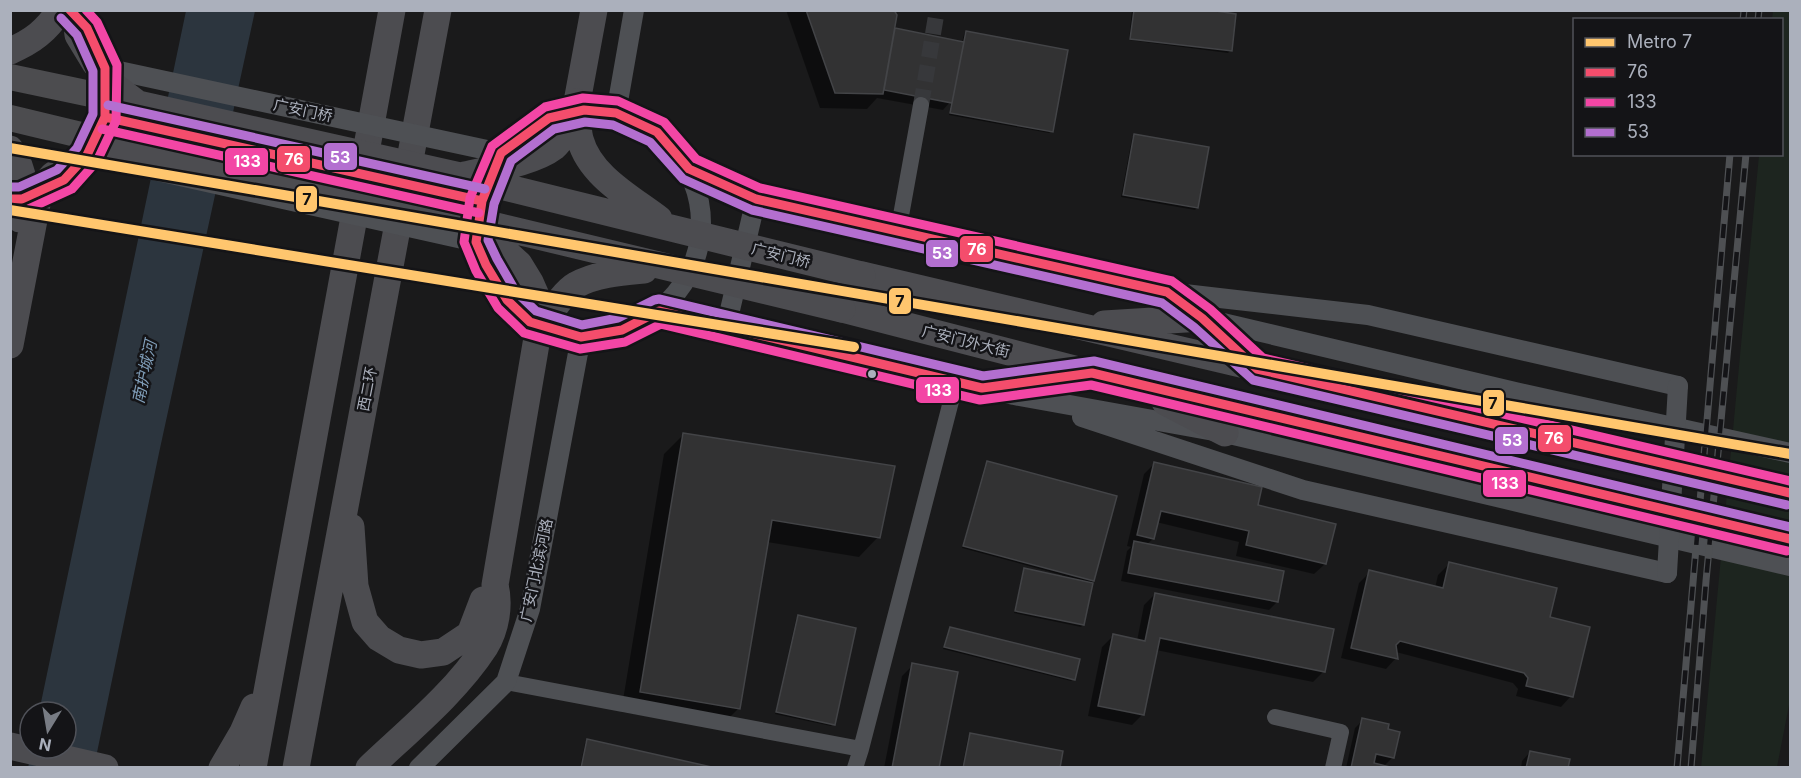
<svg xmlns="http://www.w3.org/2000/svg" width="1801" height="778" viewBox="0 0 1801 778" font-family="Inter,'Noto Sans SC',sans-serif">
  <style>
    .green { fill: #1d251f }
    .water { fill: #2c353e }
    .shadow { fill: #0007 }
    .building { fill: #323233; stroke: #434447; stroke-width: 1.5 }
    .lines { fill: none; stroke-linecap: round; stroke-linejoin: round }
    .minor-tunnel { stroke: #37383b; stroke-width: 16; stroke-dasharray: 16 8; stroke-linecap: butt }
    .minor { stroke: #4e5054; stroke-width: 16 }
    .tertiary { stroke: #4e5054; stroke-width: 20 }
    .trunk { stroke: #4c4c50; stroke-width: 27 }
    .rail-casing { stroke: #4e5053; stroke-width: 7 }
    .rail { stroke: #141417; stroke-width: 4.5; stroke-dasharray: 14; stroke-linecap: butt }
    .tertiary-bridge { stroke: #4e5054; stroke-width: 20 }
    .primary-bridge { stroke: #4c4c4f; stroke-width: 26 }
    .trunk-bridge { stroke: #4c4c50; stroke-width: 27 }
    .bus-1-casing { stroke: #141417; stroke-width: 14 }
    .bus-2-casing { stroke: #141417; stroke-width: 14 }
    .bus-3-casing { stroke: #141417; stroke-width: 14 }
    .bus-1 { stroke: #f44d6c; stroke-width: 9 }
    .bus-2 { stroke: #f346a5; stroke-width: 9 }
    .bus-3 { stroke: #b36fd0; stroke-width: 9 }
    .metro-1-casing { stroke: #141417; stroke-width: 15 }
    .metro-1 { stroke: #ffc66e; stroke-width: 10 }
    .bus-dot { fill: #abb0bc; stroke: #141417; stroke-width: 2 }
    .labels { text-anchor: middle; dominant-baseline: central; stroke-width: 5; stroke-linejoin: round; paint-order: stroke }
    .street-label { font-size: 15px; fill: #abb0bc; stroke: #141417 }
    .water-label { font-size: 16px; font-style: italic; fill: #809eb9; stroke: #141417 }
    .line-badge { stroke: #141417; stroke-width: 2 }
    .badge-label { font-size: 16px; text-anchor: middle; font-weight: bold; fill: #fff }
    .pale-badge-label { font-size: 16px; text-anchor: middle; font-weight: bold; fill: #111 }
  </style>
  <rect width="100%" height="100%" fill="#1a1a1b"/>
  <path class="green" d="M 1773,11 L 1790,11 L 1790,700 L 1777,767 L 1701,768 L 1759,155 L 1782,154 L 1782,20 L 1772,19 Z"/>
  <path class="water" d="M 186,11 L 255,11 L 159,453 L 94,767 L 28,768 L 32,748 L 66,748 L 66,712 L 39,712 Z"/>
  <path class="shadow" d="M 786,10 L 892,10 L 893,29 L 962,43 L 964,34 L 966,32 L 1051,131 L 1049,133 L 949,115 L 951,101 L 943,110 L 877,98 L 867,109 L 820,108 Z
    M 1132,10 L 1198,10 L 1230,51 L 1228,53 L 1129,40 Z
    M 1134,135 L 1197,208 L 1195,210 L 1121,197 L 1132,138 Z
    M 684,434 L 878,537 L 859,557 L 767,542 L 739,708 L 719,728 L 621,712 L 664,454 Z
    M 987,463 L 1093,581 L 1090,584 L 1083,625 L 1081,627 L 1014,613 L 1023,572 L 1025,570 L 1062,578 L 1062,575 L 962,548 L 985,465 Z
    M 1155,463 L 1256,506 L 1325,564 L 1314,574 L 1236,556 L 1239,542 L 1156,522 L 1153,539 L 1146,545 L 1277,602 L 1269,610 L 1121,581 L 1127,551 L 1131,547 L 1127,546 L 1144,474 Z
    M 1449,564 L 1548,618 L 1571,696 L 1561,707 L 1516,696 L 1518,689 L 1513,683 L 1396,652 L 1396,658 L 1386,669 L 1341,658 L 1359,583 L 1370,572 L 1435,588 L 1438,575 Z
    M 1155,594 L 1324,671 L 1313,682 L 1156,650 L 1143,714 L 1132,725 L 1088,716 L 1102,647 L 1113,636 L 1137,641 L 1144,605 Z
    M 798,617 L 833,724 L 831,726 L 775,714 L 796,619 Z
    M 950,628 L 1073,679 L 1071,681 L 943,649 L 948,631 Z
    M 913,665 L 938,768 L 884,768 L 902,676 Z
    M 1363,720 L 1393,757 L 1384,766 L 1390,768 L 1346,768 L 1355,728 Z
    M 970,735 L 1059,768 L 962,768 L 968,737 Z
    M 587,741 L 709,768 L 580,768 L 585,743 Z
    M 1530,752 L 1566,768 L 1521,768 L 1522,761 Z"/>
  <path class="building" d="M 806,10 L 894,10 L 897,15 L 883,94 L 835,93 Z
    M 1134,10 L 1209,10 L 1236,14 L 1232,51 L 1130,39 Z
    M 895,28 L 964,42 L 952,103 L 884,90 Z
    M 966,31 L 1068,50 L 1053,132 L 950,113 Z
    M 1134,134 L 1209,147 L 1198,208 L 1123,195 Z
    M 683,433 L 895,466 L 880,538 L 772,520 L 740,709 L 640,692 Z
    M 987,461 L 1117,496 L 1094,581 L 963,546 Z
    M 1154,462 L 1262,487 L 1258,505 L 1336,524 L 1326,564 L 1246,545 L 1249,531 L 1161,511 L 1154,539 L 1137,535 Z
    M 1134,541 L 1284,571 L 1278,602 L 1128,573 Z
    M 1449,562 L 1557,588 L 1550,617 L 1590,627 L 1573,697 L 1526,686 L 1528,678 L 1524,673 L 1400,641 L 1396,645 L 1398,659 L 1351,648 L 1369,570 L 1443,588 Z
    M 1024,568 L 1093,583 L 1084,625 L 1015,611 Z
    M 1155,593 L 1334,629 L 1325,672 L 1160,638 L 1144,715 L 1098,706 L 1113,634 L 1145,641 Z
    M 798,615 L 856,628 L 835,725 L 776,712 Z
    M 950,627 L 1080,659 L 1075,680 L 944,647 Z
    M 912,663 L 958,672 L 939,768 L 892,768 Z
    M 1362,718 L 1389,724 L 1388,729 L 1400,732 L 1394,758 L 1376,754 L 1374,763 L 1394,768 L 1351,768 Z
    M 970,733 L 1063,751 L 1060,768 L 963,768 Z
    M 587,739 L 716,768 L 581,768 Z
    M 1530,751 L 1570,759 L 1568,768 L 1526,768 Z"/>
  <g class="lines">
    <path class="minor-tunnel" d="M 921,105 L 937,10"/>
    <path class="minor" d="M 898,232 L 921,105
      M 506,682 L 861,749
      M 1275,717 L 1341,732 L 1333,768
      M 855,768 L 861,749 L 956,382"/>
    <path class="tertiary" d="M479 223a111 111 0 1 1 222 0a111 111 0 1 1-222 0Z
      M 616,113 L 634,10
      M 689,169 L 756,199 L 1167,292 L 1368,315 L 1678,386
      M 659,311 L 1014,395 L 1225,433 L 1790,566
      M 1206,319 L 1515,392 L 1790,453
      M 726,327 L 756,199
      M 1082,417 L 1303,490 L 1667,573
      M 419,768 L 506,682 L 530,609 L 581,337"/>
    <path class="trunk" d="M 10,51 C 33,41 46,31 60,10
      M 577,102 L 594,10
      M 862,275 L 1790,493
      M 842,309 L 1129,383 L 1790,539
      M 1104,324 L 1202,318 L 1254,366
      M 982,388 L 1079,375
      M 1165,402 L 1225,433
      M 351,527 L 355,586 L 365,622 L 379,638 L 399,650 L 421,655 L 443,652 L 470,634 L 483,600
      M 10,746 L 105,768
      M 222,768 L 243,732 L 254,707
      M 253,768 L 392,10
      M 296,768 L 438,10
      M 369,768 C 408,731 456,692 485,647 C 496,629 500,605 495,585 L 538,332"/>
    <defs>
      <path id="rail" d="M 1743,20 L 1744,10
        M 1758,20 L 1759,10
        M 1677,768 L 1730,154
        M 1691,768 L 1706,581 L 1746,154"/>
    </defs>
    <use href="#rail" class="rail-casing"/>
    <use href="#rail" class="rail"/>
    <path class="tertiary-bridge" d="M 105,68 L 501,153
      M 105,117 L 482,201
      M 104,159 L 476,242
      M 1667,573 L 1678,386"/>
    <path class="primary-bridge" d="M 10,77 L 138,104
      M 10,118 L 139,149"/>
    <path class="trunk-bridge" d="M 75,10 L 78,35 L 95,63 L 113,85 L 138,104 L 460,176 L 862,275
      M 577,102 C 578,114 577,128 580,139 C 590,176 630,197 659,219
      M 10,149 C 27,173 25,192 20,219
      M 465,175 C 490,169 533,163 554,147 C 565,138 570,118 576,106
      M 471,227 L 499,246 L 519,264 L 530,282 L 541,307 L 538,332
      M 538,332 C 546,319 563,292 576,285 C 595,274 622,272 644,270
      M 10,345 L 38,199 L 44,185 L 53,175 L 69,164 L 118,151 L 147,151 L 438,212 L 842,309"/>
    <defs>
      <path id="bus-1" d="M 105,117 L 482,201
        M 10,199 L 22,199 L 64,180 L 87,155 L 105,117 L 105,68 L 87,28 L 70,10
        M 1790,493 L 1257,369 L 1202,318 L 1167,292 L 756,199 L 689,169 L 657,132 L 616,113 L 584,110 L 549,118 L 501,153 L 482,201 L 476,242 L 486,265 L 507,300 L 530,322 L 581,337 L 622,330 L 659,311 L 982,388 L 1092,373 L 1790,539"/>
      <path id="bus-2" d="M 102,129 L 479,213
        M 10,211 L 26,210 L 72,189 L 97,161 L 116,121 L 117,65 L 97,22 L 86,10
        M 1787,551 L 1091,385 L 980,400 L 661,324 L 625,342 L 580,349 L 524,333 L 498,308 L 476,271 L 464,242 L 470,198 L 492,146 L 545,107 L 583,98 L 618,101 L 664,122 L 696,159 L 760,188 L 1172,281 L 1210,309 L 1263,358 L 1790,481"/>
      <path id="bus-3" d="M 108,105 L 485,189
        M 10,187 L 19,187 L 57,170 L 77,148 L 93,114 L 93,71 L 77,35 L 61,18
        M 1787,505 L 1253,380 L 1194,327 L 1162,303 L 752,210 L 683,179 L 650,142 L 613,125 L 585,122 L 554,129 L 511,161 L 494,204 L 488,240 L 497,259 L 516,292 L 536,311 L 582,325 L 618,318 L 654,300 L 659,299 L 983,376 L 1094,361 L 1790,527"/>
    </defs>
    <use href="#bus-1" class="bus-1-casing"/>
    <use href="#bus-2" class="bus-2-casing"/>
    <use href="#bus-3" class="bus-3-casing"/>
    <use href="#bus-1" class="bus-1"/>
    <use href="#bus-2" class="bus-2"/>
    <use href="#bus-3" class="bus-3"/>
    <defs>
      <path id="metro-1" d="M 10,148 L 1790,454
        M 10,210 L 854,347"/>
    </defs>
    <use href="#metro-1" class="metro-1-casing"/>
    <use href="#metro-1" class="metro-1"/>
  </g>
  <circle class="bus-dot" cx="872" cy="374" r="5"/>
  <g class="labels">
    <g class="street-label">
      <text transform="translate(303 110) rotate(12)">广安门桥</text>
      <text transform="translate(781 255) rotate(14)">广安门桥</text>
      <text transform="translate(966 341) rotate(14)">广安门外大街</text>
      <text transform="translate(367 389) rotate(-79)">西二环</text>
      <text transform="translate(536 570) rotate(-78)">广安门北滨河路</text>
    </g>
    <g class="water-label">
      <text transform="translate(144 372) rotate(-78)">南护城河</text>
    </g>
  </g>
  <g class="line-badge">
    <rect x="323" y="142" width="35" height="29" rx="6" fill="#b36fd0"/>
    <rect x="276" y="145" width="35" height="28" rx="6" fill="#f44d6c"/>
    <rect x="224" y="147" width="45" height="29" rx="6" fill="#f346a5"/>
    <rect x="295" y="185" width="23" height="28" rx="6" fill="#ffc66e"/>
    <rect x="959" y="235" width="35" height="28" rx="6" fill="#f44d6c"/>
    <rect x="925" y="239" width="34" height="29" rx="6" fill="#b36fd0"/>
    <rect x="888" y="287" width="24" height="28" rx="6" fill="#ffc66e"/>
    <rect x="915" y="376" width="45" height="28" rx="6" fill="#f346a5"/>
    <rect x="1482" y="389" width="23" height="28" rx="6" fill="#ffc66e"/>
    <rect x="1537" y="424" width="35" height="29" rx="6" fill="#f44d6c"/>
    <rect x="1494" y="426" width="35" height="29" rx="6" fill="#b36fd0"/>
    <rect x="1482" y="469" width="45" height="29" rx="6" fill="#f346a5"/>
  </g>
  <g class="badge-label">
    <text x="340" y="163">53</text>
    <text x="294" y="165">76</text>
    <text x="247" y="167">133</text>
    <text x="977" y="255">76</text>
    <text x="942" y="259">53</text>
    <text x="938" y="396">133</text>
    <text x="1554" y="444">76</text>
    <text x="1512" y="446">53</text>
    <text x="1505" y="489">133</text>
  </g>
  <g class="pale-badge-label">
    <text x="307" y="205">7</text>
    <text x="900" y="307">7</text>
    <text x="1493" y="409">7</text>
  </g>
  <rect width="1801" height="778" fill="none" stroke="#abb0bc" stroke-width="24"/>
  <rect x="1573" y="18" width="210" height="138" fill="#141417" stroke="#505259" stroke-width="1.5"/>
  <rect x="1585" y="38" width="30" height="9" fill="#ffc66e" stroke="#505259" stroke-width="1.5"/>
  <text x="1627" y="48" font-size="18" fill="#abb0bc">Metro 7</text>
  <rect x="1585" y="68" width="30" height="9" fill="#f44d6c" stroke="#505259" stroke-width="1.5"/>
  <text x="1627" y="78" font-size="18" fill="#abb0bc">76</text>
  <rect x="1585" y="98" width="30" height="9" fill="#f346a5" stroke="#505259" stroke-width="1.5"/>
  <text x="1627" y="108" font-size="18" fill="#abb0bc">133</text>
  <rect x="1585" y="128" width="30" height="9" fill="#b36fd0" stroke="#505259" stroke-width="1.5"/>
  <text x="1627" y="138" font-size="18" fill="#abb0bc">53</text>
  <g transform="translate(48 730) rotate(191)"><circle r="28" fill="#141417" stroke="#505259" stroke-width="1.5"/>
  <path d="M0-4.5L10 22L0 15L-10 22Z" fill="#787c84"/>
  <text y="-9" font-size="16" font-weight="bold" text-anchor="middle" fill="#abb0bc">N</text>
  </g>
</svg>
